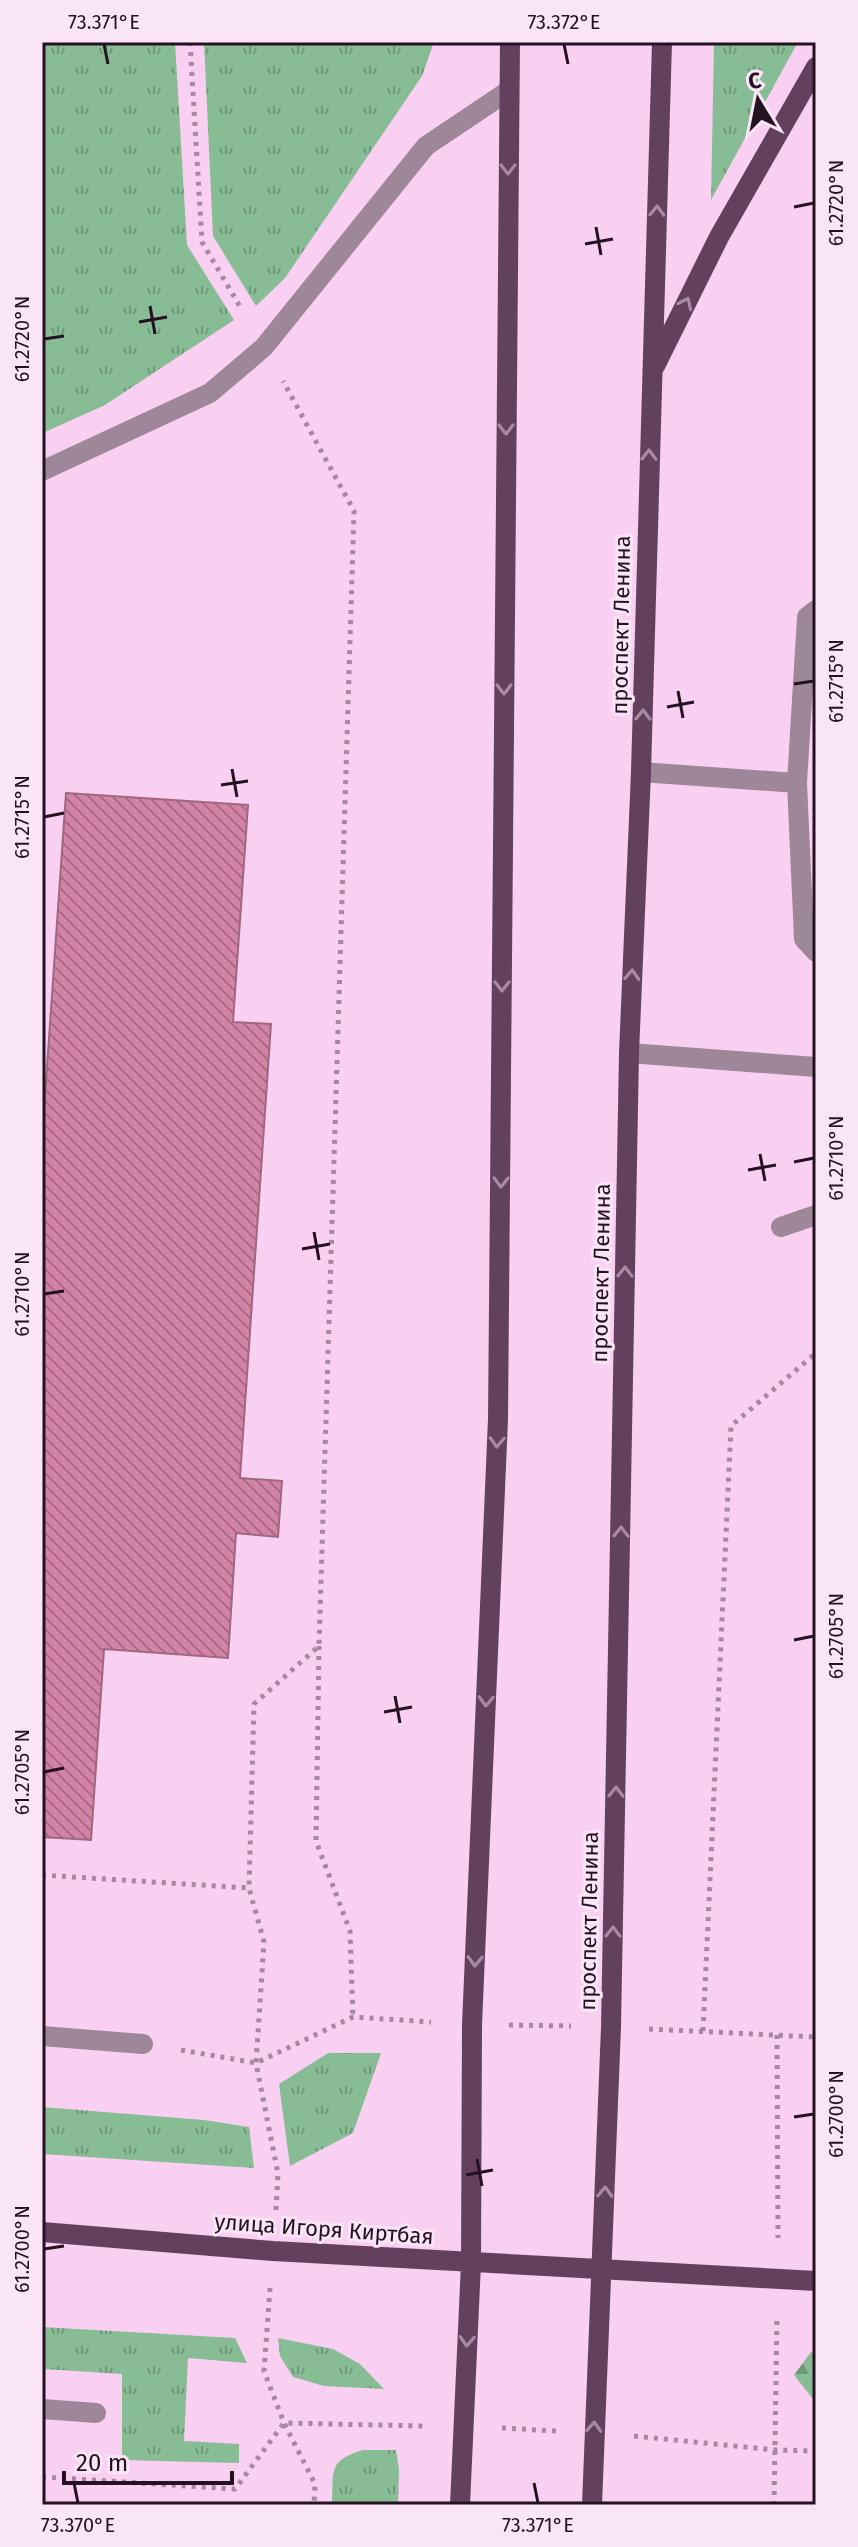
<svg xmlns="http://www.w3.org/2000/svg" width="858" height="2547" viewBox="0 0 858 2547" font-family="'Fira Sans',sans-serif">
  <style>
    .grass { fill: url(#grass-tufts) }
    .forest { fill: url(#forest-firs) }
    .building { fill: url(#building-back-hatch); stroke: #a06780; stroke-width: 2 }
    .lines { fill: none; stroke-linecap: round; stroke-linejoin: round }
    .path { stroke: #a787a2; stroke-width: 5; stroke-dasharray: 4 6; stroke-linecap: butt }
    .minor { stroke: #9d8799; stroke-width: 20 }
    .major { stroke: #64405f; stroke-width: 20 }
    .oneway { stroke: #a88aa3 }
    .ticks { fill: none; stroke: #241222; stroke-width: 3 }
    .labels { text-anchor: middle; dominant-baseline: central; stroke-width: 6; stroke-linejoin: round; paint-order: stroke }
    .street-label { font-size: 22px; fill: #241222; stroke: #fae5f6 }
    .neatline { fill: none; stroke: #241222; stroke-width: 3 }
    .ticks-label { font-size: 20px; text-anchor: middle; fill: #241222 }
  </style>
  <defs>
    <pattern id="grass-tufts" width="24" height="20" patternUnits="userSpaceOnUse" patternTransform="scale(2)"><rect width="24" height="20" fill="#88bc95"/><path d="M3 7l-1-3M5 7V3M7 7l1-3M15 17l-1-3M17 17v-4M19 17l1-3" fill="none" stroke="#6f9779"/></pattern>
    <pattern id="forest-firs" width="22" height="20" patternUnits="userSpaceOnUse" patternTransform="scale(2)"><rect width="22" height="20" fill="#88bc95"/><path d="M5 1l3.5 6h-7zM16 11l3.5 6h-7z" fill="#6f9779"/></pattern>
    <pattern id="building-back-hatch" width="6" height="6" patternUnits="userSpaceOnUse" patternTransform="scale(2)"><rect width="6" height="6" fill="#d383a6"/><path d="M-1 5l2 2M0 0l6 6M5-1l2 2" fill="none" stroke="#ab6a87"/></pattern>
  </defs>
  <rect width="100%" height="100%" fill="#f9d0f2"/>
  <path class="grass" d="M 42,42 L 175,42 L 187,245 L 234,320 L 105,405 L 45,432 L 42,373 Z
    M 204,42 L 434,42 L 422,76 L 285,278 L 256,306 L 213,236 Z
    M 714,42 L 798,42 L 711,200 Z
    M 328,2053 L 381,2053 L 353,2133 L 290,2166 L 279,2084 Z
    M 42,2107 L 204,2120 L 249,2127 L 254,2168 L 42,2154 Z
    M 42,2327 L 235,2338 L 247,2363 L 188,2358 L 184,2441 L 239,2444 L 239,2463 L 122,2460 L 122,2374 L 42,2369 Z
    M 278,2338 L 333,2349 L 360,2364 L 384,2389 L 324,2386 L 293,2377 L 280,2356 Z
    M 363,2450 L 396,2450 L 399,2469 L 398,2505 L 332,2505 C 334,2471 327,2461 363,2450 Z"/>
  <path class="forest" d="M 811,2352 L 816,2354 L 816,2403 L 794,2375 Z"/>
  <path class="building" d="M 66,793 L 248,805 L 233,1022 L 271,1024 L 240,1478 L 282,1481 L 278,1537 L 236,1533 L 228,1658 L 104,1649 L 91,1840 L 42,1837 L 42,1139 Z"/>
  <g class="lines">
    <path class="path" d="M 190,42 L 202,242 L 242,310
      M 319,1646 L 316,1841 L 350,1931 L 353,2017
      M 42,1875 L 249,1888
      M 509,2025 L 571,2026
      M 649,2029 L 816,2037
      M 703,2031 L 731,1426 L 816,1353
      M 777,2035 L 778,2238
      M 181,2050 L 256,2063 L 353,2017 L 431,2022
      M 276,2210 L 278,2174 L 256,2063 L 264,1942 L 249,1888 L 254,1704 L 319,1646 L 354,511 L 283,381
      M 270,2288 L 264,2371 L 284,2423 L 315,2484 L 314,2505
      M 502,2428 L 556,2431
      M 634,2436 L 775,2450 L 816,2451
      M 42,2477 L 235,2489 L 284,2423 L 424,2426
      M 774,2505 L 777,2316"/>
    <path class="minor" d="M 42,471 L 210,393 L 264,347 L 426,146 L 508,91
      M 641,772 L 797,783 L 807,617 L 816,610
      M 797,783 L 804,939 L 816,952
      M 629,1053 L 816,1067
      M 781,1227 L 816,1215
      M 42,2036 L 143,2044
      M 42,2409 L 96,2413"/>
    <path class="major" d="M 655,366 L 719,237 L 816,67
      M 42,2232 L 273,2251 L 816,2281
      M 460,2505 L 471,2263 L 472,2025 L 498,1419 L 510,42
      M 592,2505 L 611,2027 L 629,1053 L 641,772 L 662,42"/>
  </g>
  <defs><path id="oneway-chevron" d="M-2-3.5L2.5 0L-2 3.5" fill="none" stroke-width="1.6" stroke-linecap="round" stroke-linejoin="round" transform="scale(2)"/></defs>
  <g class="oneway">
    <use href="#oneway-chevron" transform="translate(508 169) rotate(90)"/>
    <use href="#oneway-chevron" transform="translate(657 211) rotate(-88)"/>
    <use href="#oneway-chevron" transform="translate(686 303) rotate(-64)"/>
    <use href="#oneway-chevron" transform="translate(506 429) rotate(90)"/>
    <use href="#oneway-chevron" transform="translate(649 455) rotate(-89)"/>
    <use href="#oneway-chevron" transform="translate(504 689) rotate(90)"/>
    <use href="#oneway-chevron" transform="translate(643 715) rotate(-89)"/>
    <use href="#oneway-chevron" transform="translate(632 975) rotate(-87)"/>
    <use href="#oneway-chevron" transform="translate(502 986) rotate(90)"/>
    <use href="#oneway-chevron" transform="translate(501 1182) rotate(91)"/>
    <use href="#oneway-chevron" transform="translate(625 1272) rotate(-89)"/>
    <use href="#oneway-chevron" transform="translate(497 1442) rotate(92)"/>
    <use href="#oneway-chevron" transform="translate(621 1532) rotate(-89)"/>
    <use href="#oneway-chevron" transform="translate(486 1701) rotate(92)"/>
    <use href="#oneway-chevron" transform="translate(616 1792) rotate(-89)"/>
    <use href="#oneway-chevron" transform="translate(613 1932) rotate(-89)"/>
    <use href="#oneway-chevron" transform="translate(475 1961) rotate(92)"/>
    <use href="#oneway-chevron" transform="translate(605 2192) rotate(-88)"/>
    <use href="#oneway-chevron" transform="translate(467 2341) rotate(93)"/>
    <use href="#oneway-chevron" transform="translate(594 2427) rotate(-87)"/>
  </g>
  <path class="ticks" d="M 104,44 L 108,64M 564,44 L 568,64M 794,207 L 814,203M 596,227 L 601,255M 585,244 L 613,239M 150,306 L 155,334M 139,322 L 167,317M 44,339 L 64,336M 794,684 L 814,681M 678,691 L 683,718M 667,707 L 694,702M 232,769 L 237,797M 221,785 L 248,781M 44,817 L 64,813M 760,1154 L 765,1181M 794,1162 L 814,1158M 748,1170 L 776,1165M 314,1232 L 319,1260M 302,1249 L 330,1244M 44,1294 L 64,1291M 794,1640 L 814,1636M 395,1696 L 400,1723M 384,1712 L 412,1707M 44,1772 L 64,1768M 794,2117 L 814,2114M 477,2159 L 482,2186M 466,2175 L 493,2170M 44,2249 L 64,2246M 74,2483 L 78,2503M 534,2483 L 538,2503"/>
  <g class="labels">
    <g class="street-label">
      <text transform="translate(621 625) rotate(-89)">проспект Ленина</text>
      <text transform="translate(601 1273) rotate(-89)">проспект Ленина</text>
      <text transform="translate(589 1921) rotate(-89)">проспект Ленина</text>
      <text transform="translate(324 2229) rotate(4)">улица Игоря Киртбая</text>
    </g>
  </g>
  <rect width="858" height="2547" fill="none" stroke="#fae5f6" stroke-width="88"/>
  <g transform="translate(758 100) rotate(350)" stroke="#fae5f6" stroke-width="6" paint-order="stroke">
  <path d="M0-6L14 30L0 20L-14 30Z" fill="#241222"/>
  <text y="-12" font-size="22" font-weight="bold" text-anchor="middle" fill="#241222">С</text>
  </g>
  <path d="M64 2471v12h168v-12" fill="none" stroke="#241222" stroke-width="4"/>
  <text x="76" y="2471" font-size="24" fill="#241222" stroke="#fae5f6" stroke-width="6" paint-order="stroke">20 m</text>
  <rect x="44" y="44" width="770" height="2459" class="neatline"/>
  <g class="ticks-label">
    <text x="104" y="29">73.371°E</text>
    <text x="564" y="29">73.372°E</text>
    <text transform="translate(836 203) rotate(-90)" y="7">61.2720°N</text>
    <text transform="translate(22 339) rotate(-90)" y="7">61.2720°N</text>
    <text transform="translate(836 681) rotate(-90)" y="7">61.2715°N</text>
    <text transform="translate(22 817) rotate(-90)" y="7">61.2715°N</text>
    <text transform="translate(836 1158) rotate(-90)" y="7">61.2710°N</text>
    <text transform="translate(22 1294) rotate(-90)" y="7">61.2710°N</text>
    <text transform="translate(836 1636) rotate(-90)" y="7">61.2705°N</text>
    <text transform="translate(22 1772) rotate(-90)" y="7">61.2705°N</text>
    <text transform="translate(836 2114) rotate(-90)" y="7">61.2700°N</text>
    <text transform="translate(22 2249) rotate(-90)" y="7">61.2700°N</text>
    <text x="78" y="2532">73.370°E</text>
    <text x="538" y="2532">73.371°E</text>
  </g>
</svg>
